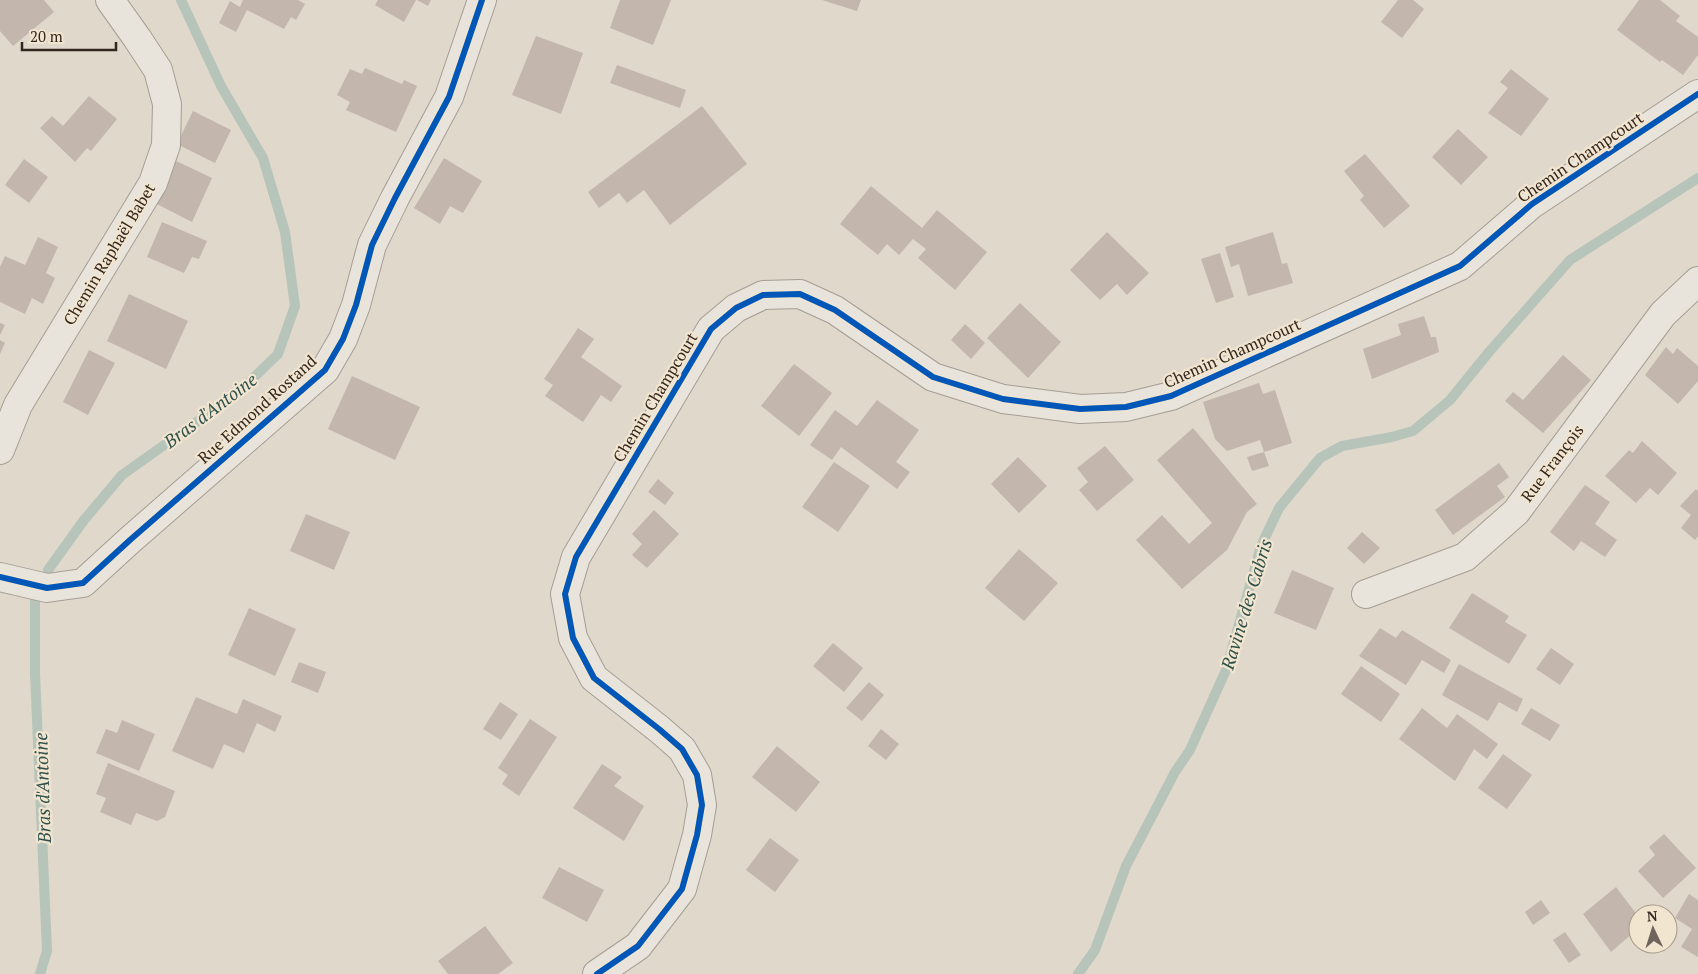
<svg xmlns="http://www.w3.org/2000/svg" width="1698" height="974" viewBox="0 0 1698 974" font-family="'PT Serif',serif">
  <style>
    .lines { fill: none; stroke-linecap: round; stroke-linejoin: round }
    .stream { stroke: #b6c4ba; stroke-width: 10 }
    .building { fill: #c3b6ac }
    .minor-casing { stroke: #a59d94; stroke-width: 30 }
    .minor { stroke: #e8e4dc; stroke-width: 28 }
    .cycleway-casing { stroke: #f1e5d0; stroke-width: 9 }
    .cycleway { stroke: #0057b8; stroke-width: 6 }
    .labels { text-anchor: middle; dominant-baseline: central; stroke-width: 4.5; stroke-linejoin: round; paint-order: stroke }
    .street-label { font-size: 16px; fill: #32261e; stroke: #f1e5d0 }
    .water-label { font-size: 18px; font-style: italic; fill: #2e504b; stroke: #f1e5d0 }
  </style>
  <rect width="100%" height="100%" fill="#e0d8cb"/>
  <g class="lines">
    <path class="stream" d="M 48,570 L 84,520 L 122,475 L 239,392 L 278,354 L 295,306 L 285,232 L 263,158 L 221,86 L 181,0
      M 35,601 L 35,673 L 47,951 L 40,974
      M 1078,974 L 1095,950 L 1126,866 L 1175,772 L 1190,750 L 1226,670 L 1261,546 L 1279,508 L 1320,458 L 1342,446 L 1392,437 L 1413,431 L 1450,400 L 1489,352 L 1570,260 L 1698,178"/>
  </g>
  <path class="building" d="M 0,0 L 44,0 L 54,12 L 13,46 L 0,31 Z
    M 243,0 L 298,0 L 305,4 L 296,20 L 291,17 L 284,29 L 247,10 L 236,32 L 219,23 L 230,1 L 240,7 Z
    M 378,0 L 416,0 L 404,22 L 375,5 Z
    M 417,0 L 431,0 L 428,6 Z
    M 620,0 L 671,0 L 653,45 L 610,28 Z
    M 822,0 L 861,0 L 857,11 Z
    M 1398,0 L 1413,0 L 1424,9 L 1402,38 L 1381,22 Z
    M 1639,0 L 1660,0 L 1680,16 L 1676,21 L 1698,37 L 1698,55 L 1683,75 L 1662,60 L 1660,62 L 1617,30 Z
    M 536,36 L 583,53 L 561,114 L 512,95 Z
    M 617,65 L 686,90 L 680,108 L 610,83 Z
    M 365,68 L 402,84 L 404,80 L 417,86 L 396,132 L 346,110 L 350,102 L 337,95 L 350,69 L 362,74 Z
    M 1511,69 L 1549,99 L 1521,136 L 1488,113 L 1508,88 L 1500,82 Z
    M 89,96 L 117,119 L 91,151 L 87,148 L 75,162 L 40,128 L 52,116 L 63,126 Z
    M 702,106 L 747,164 L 670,225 L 644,190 L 627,203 L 619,193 L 599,208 L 588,192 Z
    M 193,111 L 231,130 L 215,163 L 177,144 Z
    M 1458,129 L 1488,157 L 1461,185 L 1432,157 Z
    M 1365,154 L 1410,206 L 1384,228 L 1360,200 L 1364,196 L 1344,171 Z
    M 444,158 L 482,181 L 463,213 L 450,206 L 440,224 L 414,208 Z
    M 24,159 L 48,177 L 29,203 L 5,185 Z
    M 172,159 L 212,178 L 192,222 L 151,201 Z
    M 871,186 L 922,228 L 937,210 L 987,252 L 955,290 L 918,258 L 926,249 L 913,239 L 899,255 L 887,244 L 878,255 L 840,224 Z
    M 162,222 L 207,241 L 199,259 L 192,257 L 184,273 L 147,257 Z
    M 1107,232 L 1149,273 L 1127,295 L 1117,284 L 1100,300 L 1070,270 Z
    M 1273,232 L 1282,264 L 1287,263 L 1293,283 L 1248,296 L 1239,264 L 1231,267 L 1225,247 Z
    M 38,237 L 58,247 L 46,273 L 55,278 L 43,304 L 32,298 L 25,314 L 0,302 L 0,267 L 5,256 L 25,265 Z
    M 1220,253 L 1234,297 L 1216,303 L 1201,259 Z
    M 129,294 L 188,321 L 166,369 L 107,341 Z
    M 1020,303 L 1061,342 L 1028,378 L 987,338 Z
    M 1424,316 L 1431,337 L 1436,337 L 1439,352 L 1372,379 L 1363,349 L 1401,335 L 1398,324 Z
    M 0,323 L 5,325 L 0,335 Z
    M 965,324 L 985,343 L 971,359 L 951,340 Z
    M 578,328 L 594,339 L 581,357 L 622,386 L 611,402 L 601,395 L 583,422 L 545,396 L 553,385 L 544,379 Z
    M 0,340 L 5,343 L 0,354 Z
    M 1666,347 L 1673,354 L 1677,348 L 1698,366 L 1698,381 L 1678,404 L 1645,375 Z
    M 89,350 L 115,363 L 88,415 L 63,402 Z
    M 1563,355 L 1591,380 L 1543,433 L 1505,401 L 1513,392 L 1523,400 Z
    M 794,364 L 832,393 L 799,436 L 761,406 Z
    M 352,376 L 420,407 L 395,460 L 328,429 Z
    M 1259,383 L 1263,394 L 1275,390 L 1292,443 L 1264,452 L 1269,466 L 1252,471 L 1247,457 L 1264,452 L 1260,440 L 1227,451 L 1215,439 L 1203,402 Z
    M 877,400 L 919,430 L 896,462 L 910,472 L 897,489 L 841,447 L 832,460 L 810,445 L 835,410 L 857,426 Z
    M 1193,428 L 1257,504 L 1247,512 L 1227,550 L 1182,589 L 1136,540 L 1162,515 L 1189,544 L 1212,523 L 1157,460 Z
    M 1642,441 L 1677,473 L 1658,495 L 1650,488 L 1636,503 L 1605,476 L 1629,450 L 1633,453 Z
    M 1105,446 L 1134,480 L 1097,511 L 1079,490 L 1088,482 L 1077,468 Z
    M 1018,457 L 1047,486 L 1019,513 L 991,484 Z
    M 834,462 L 870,486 L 838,532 L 802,507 Z
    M 1499,463 L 1509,477 L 1497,486 L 1505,497 L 1453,535 L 1435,510 Z
    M 658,479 L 674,493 L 665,505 L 648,492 Z
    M 1585,485 L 1610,502 L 1595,524 L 1617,540 L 1605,557 L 1581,541 L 1574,551 L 1550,532 Z
    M 1696,489 L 1698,491 L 1698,536 L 1695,540 L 1681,528 L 1691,515 L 1680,506 Z
    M 654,510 L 679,534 L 647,568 L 632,555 L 642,544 L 632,534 Z
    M 306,514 L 350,532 L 334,570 L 290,551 Z
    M 1362,532 L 1380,548 L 1364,564 L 1347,548 Z
    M 1019,549 L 1058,583 L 1024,621 L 985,588 Z
    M 1292,570 L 1334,588 L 1316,630 L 1274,613 Z
    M 1472,593 L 1509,616 L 1505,622 L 1527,635 L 1509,664 L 1449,628 Z
    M 249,608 L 296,629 L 275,676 L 228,655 Z
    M 1380,628 L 1396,638 L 1402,630 L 1451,660 L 1444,673 L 1422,660 L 1406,685 L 1359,656 Z
    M 833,643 L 863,668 L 844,692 L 813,666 Z
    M 1551,648 L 1574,664 L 1560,685 L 1536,669 Z
    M 299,662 L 326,672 L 318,693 L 291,682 Z
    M 1459,664 L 1523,699 L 1517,712 L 1499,702 L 1488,721 L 1442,695 Z
    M 1361,666 L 1400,694 L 1381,722 L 1341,694 Z
    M 869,682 L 884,695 L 862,721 L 846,708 Z
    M 196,697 L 237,714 L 243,699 L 282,716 L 275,732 L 257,723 L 244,753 L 224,744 L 213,769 L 172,751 Z
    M 500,702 L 518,714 L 501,740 L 483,729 Z
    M 1422,708 L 1447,728 L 1457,714 L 1498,744 L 1487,759 L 1474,749 L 1455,781 L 1399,739 Z
    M 1531,708 L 1560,725 L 1550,741 L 1521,724 Z
    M 530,719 L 557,737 L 519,796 L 502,784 L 508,775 L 498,768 Z
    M 122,720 L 155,734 L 139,771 L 96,753 L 106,729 L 117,733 Z
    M 881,729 L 899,744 L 886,760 L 868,746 Z
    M 777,746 L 820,782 L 796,812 L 752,777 Z
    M 1503,754 L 1532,775 L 1507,809 L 1478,788 Z
    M 108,763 L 175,791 L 165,817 L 157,821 L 136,813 L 131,825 L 100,812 L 106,798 L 96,794 Z
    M 602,764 L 622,777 L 614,786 L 644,806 L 624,841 L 573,808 Z
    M 1664,834 L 1696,868 L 1663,898 L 1638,871 L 1655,855 L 1649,847 Z
    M 770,838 L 799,860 L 775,892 L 746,870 Z
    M 559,867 L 604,890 L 587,922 L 542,898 Z
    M 1616,887 L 1638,916 L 1638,919 L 1630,926 L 1634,932 L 1611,952 L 1583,914 Z
    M 1689,894 L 1698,900 L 1698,957 L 1681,947 L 1692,929 L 1675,918 Z
    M 1541,900 L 1550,913 L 1533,925 L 1525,912 Z
    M 485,926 L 513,963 L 498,974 L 448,974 L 438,961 Z
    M 1565,932 L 1581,955 L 1569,963 L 1553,940 Z"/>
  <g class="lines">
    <defs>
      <path id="minor" d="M 0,450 L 18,405 L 153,183 L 166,145 L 167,104 L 158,70 L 137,38 L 110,0
        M 0,577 L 47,588 L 83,583 L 130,540 L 325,370 L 343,339 L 356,305 L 372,245 L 395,198 L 449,97 L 482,0
        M 1366,594 L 1465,557 L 1516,512 L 1663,314 L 1698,281
        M 597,974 L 638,946 L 682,889 L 697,835 L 702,805 L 697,775 L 682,749 L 659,729 L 594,678 L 573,638 L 565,594 L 576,557 L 711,329 L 736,308 L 763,295 L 800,294 L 835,310 L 933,377 L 1003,399 L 1080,409 L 1126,407 L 1171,396 L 1460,266 L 1532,204 L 1698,94"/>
    </defs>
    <use href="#minor" class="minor-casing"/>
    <use href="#minor" class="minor"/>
    <defs>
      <path id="cycleway" d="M 0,577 L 47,588 L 83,583 L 130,540 L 325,370 L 343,339 L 356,305 L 372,245 L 395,198 L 449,97 L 482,0
        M 597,974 L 638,946 L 682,889 L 697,835 L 702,805 L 697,775 L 682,749 L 659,729 L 594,678 L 573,638 L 565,594 L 576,557 L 711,329 L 736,308 L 763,295 L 800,294 L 835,310 L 933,377 L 1003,399 L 1080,409 L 1126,407 L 1171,396 L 1460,266 L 1532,204 L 1698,94"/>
    </defs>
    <use href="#cycleway" class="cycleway-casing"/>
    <use href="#cycleway" class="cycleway"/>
  </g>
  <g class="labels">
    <g class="street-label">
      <text transform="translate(1580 157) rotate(-34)">Chemin Champcourt</text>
      <text transform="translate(109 254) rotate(-59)">Chemin Raphaël Babet</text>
      <text transform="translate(1232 353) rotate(-24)">Chemin Champcourt</text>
      <text transform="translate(655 397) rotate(-59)">Chemin Champcourt</text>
      <text transform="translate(257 409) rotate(-42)">Rue Edmond Rostand</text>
      <text transform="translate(1552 463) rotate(-53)">Rue François</text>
    </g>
    <g class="water-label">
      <text transform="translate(210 410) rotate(-37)">Bras d'Antoine</text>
      <text transform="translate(1246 604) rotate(-73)">Ravine des Cabris</text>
      <text transform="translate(42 788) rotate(-92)">Bras d'Antoine</text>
    </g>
  </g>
  <g transform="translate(1653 929) rotate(356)"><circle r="24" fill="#f1e5d0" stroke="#a59989"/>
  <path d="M0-4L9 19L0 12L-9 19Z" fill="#6f645b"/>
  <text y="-8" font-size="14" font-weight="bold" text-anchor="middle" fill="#32261e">N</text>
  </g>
  <path d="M22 42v8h94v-8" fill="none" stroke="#32261e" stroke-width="2.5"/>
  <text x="30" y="42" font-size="15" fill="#32261e" stroke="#f1e5d0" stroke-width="4" paint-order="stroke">20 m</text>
</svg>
